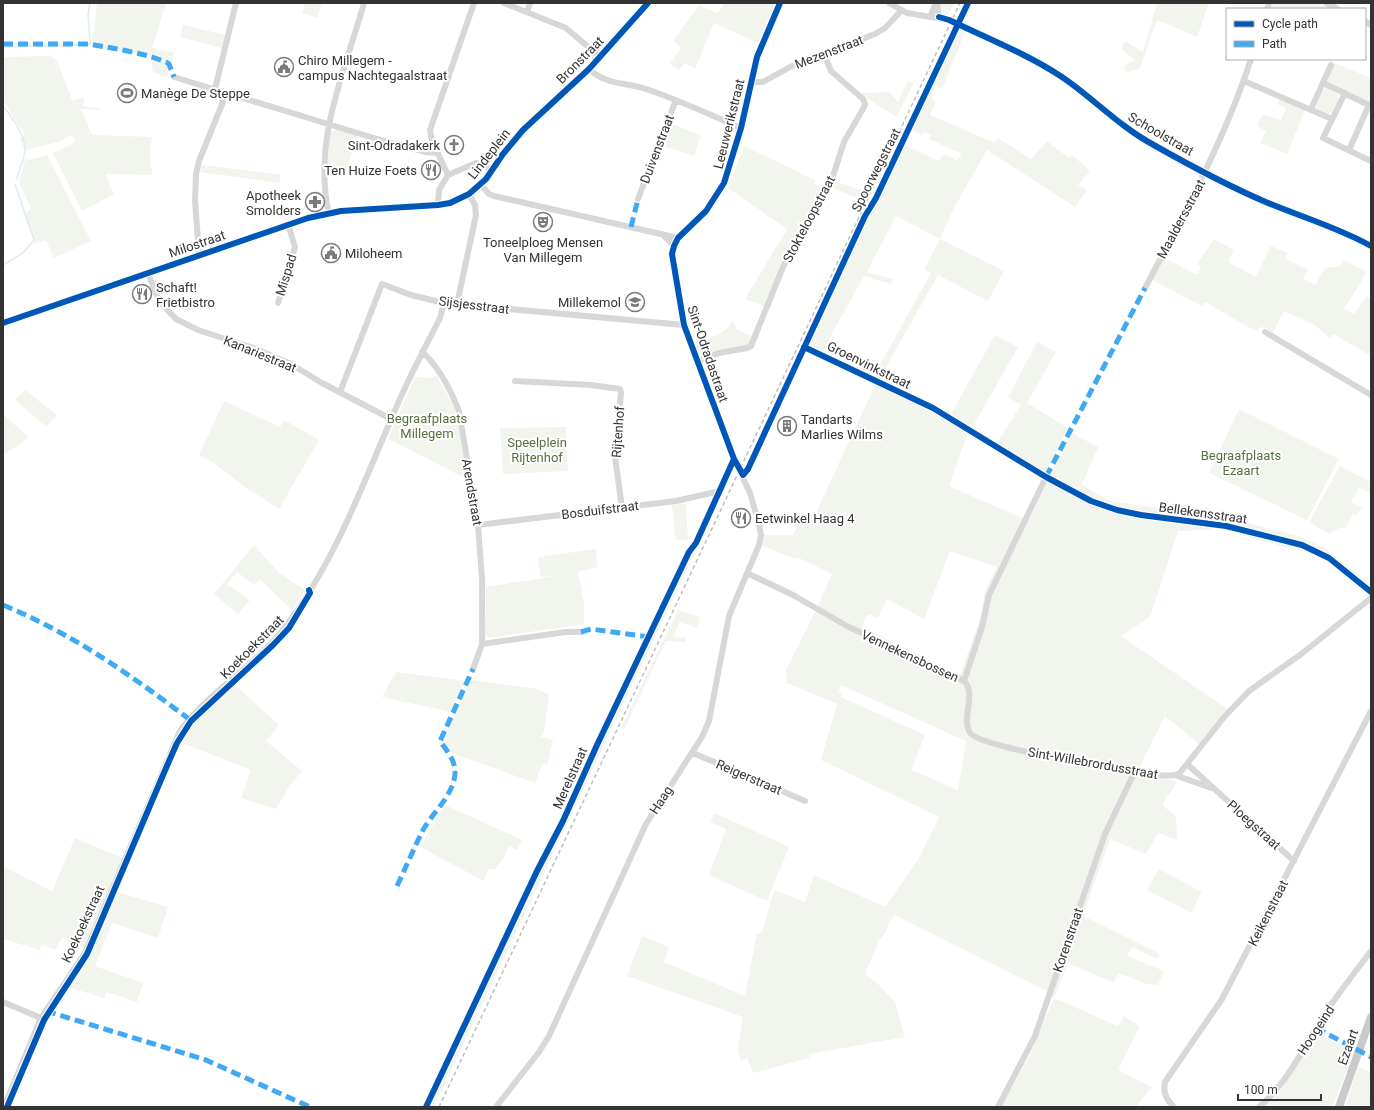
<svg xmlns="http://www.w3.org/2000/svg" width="1374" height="1110" viewBox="0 0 1374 1110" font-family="Roboto,sans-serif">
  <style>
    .green { fill: #f1f5ed; fill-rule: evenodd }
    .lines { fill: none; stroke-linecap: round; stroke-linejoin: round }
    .stream { stroke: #ddebf3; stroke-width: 1.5 }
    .minor { stroke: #d7d7d7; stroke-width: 6 }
    .major { stroke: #cacaca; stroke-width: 8 }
    .rail { stroke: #bebebe; stroke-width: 1.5; stroke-dasharray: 4 3; stroke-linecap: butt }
    .quiet { stroke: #3fa9f5; stroke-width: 5; stroke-dasharray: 10 5; stroke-linecap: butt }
    .cycleway-casing { stroke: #fff; stroke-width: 8 }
    .cycleway { stroke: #0057b8; stroke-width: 6 }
    .labels { text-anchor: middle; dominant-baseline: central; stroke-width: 4; stroke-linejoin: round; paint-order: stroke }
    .street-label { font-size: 13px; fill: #333; stroke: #fff }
    .poi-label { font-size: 13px; fill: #333; stroke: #fff; text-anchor: start }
    .park-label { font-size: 13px; fill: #56703f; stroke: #fff }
  </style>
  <rect width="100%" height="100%" fill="#fff"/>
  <path class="green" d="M 97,3 L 166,3 L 152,48 L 174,53 L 167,77 L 153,72 L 151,57 L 92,47 Z
    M 305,3 L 322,3 L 317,18 L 302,13 Z
    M 721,3 L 775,3 L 758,43 L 714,23 L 695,69 L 685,63 L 679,70 L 670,64 L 681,47 L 673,41 L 699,5 L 717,13 L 724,5 Z
    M 940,3 L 954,3 L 948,15 L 943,14 Z
    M 1157,3 L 1209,3 L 1197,37 L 1157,20 L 1140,68 L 1126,73 L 1124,66 L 1135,60 L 1121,49 L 1125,41 L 1143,52 Z
    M 1272,3 L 1318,3 L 1329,9 L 1270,9 Z
    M 183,25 L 226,35 L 222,48 L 180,37 Z
    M 958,32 L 965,32 L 942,89 L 936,86 L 931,98 L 936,102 L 930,115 L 995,143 L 998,138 L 1031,159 L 1047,141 L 1069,158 L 1072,155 L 1090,171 L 1078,185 L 1087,190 L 1075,207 L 987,150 L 954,208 L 940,239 L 1004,271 L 988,301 L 938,275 L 880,378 L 874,375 L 931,273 L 924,270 L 940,239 L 896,216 L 867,272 L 893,279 L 891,284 L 864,276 L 822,352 L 809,344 L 809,340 L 873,204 L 876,206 L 903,144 L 939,161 L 944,154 L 957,160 L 962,154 L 929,139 L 931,135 L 924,132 L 922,135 L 912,130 Z
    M 51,56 L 57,61 L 72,100 L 84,98 L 83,106 L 101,109 L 100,110 L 81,109 L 92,135 L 152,137 L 150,150 L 152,175 L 105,174 L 114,194 L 82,211 L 53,153 L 76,142 L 72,135 L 58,142 L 25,150 L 20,139 L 25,135 L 3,100 L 3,57 Z
    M 1334,63 L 1371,78 L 1371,103 L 1326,82 Z
    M 907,82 L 914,83 L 896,117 L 860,93 L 889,92 L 898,102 Z
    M 1326,88 L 1339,95 L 1334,111 L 1328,114 L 1316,108 L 1322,92 Z
    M 1279,98 L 1305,110 L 1287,154 L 1260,143 L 1266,131 L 1257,126 L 1263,114 L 1281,120 L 1286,108 L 1277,104 Z
    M 669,123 L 701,135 L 694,156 L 661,145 Z
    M 338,129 L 358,136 L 343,177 L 327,176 L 329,139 L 331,132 Z
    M 744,146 L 815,180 L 814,184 L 824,189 L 782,261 L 764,306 L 745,299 L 787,229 L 728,188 Z
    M 47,155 L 91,241 L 54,258 L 46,240 L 35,244 L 24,214 L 31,209 L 19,181 L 26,157 L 29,160 Z
    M 202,165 L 281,175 L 279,183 L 200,172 Z
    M 834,181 L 863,191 L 859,199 L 831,187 Z
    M 1214,239 L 1234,250 L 1228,262 L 1256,277 L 1271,246 L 1288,253 L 1285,258 L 1308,270 L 1303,279 L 1315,285 L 1325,268 L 1341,266 L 1344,260 L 1367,272 L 1344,309 L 1354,314 L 1367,296 L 1371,299 L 1371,356 L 1333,334 L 1330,338 L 1313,324 L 1284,311 L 1272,334 L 1267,328 L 1261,327 L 1255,331 L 1205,302 L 1202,306 L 1152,280 L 1163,257 L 1197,275 L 1201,266 L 1197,264 Z
    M 733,320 L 737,330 L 753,336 L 750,344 L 706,356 L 698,353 L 695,345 L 726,330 Z
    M 995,335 L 1018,347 L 972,428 L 951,414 Z
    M 1037,342 L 1056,352 L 1027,403 L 1068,428 L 1046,473 L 997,443 L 1021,405 L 1008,397 Z
    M 437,376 L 455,409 L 467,479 L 388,439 L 415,377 L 429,378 Z
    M 876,383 L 968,432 L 949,486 L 1029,521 L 1047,482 L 1074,497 L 1079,490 L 1051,474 L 1072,433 L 1098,447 L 1082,485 L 1110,501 L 1236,520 L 1299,536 L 1323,547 L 1370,584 L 1368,586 L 1344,566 L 1317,555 L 1244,536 L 1245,533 L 1212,527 L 1211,530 L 1178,531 L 1150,617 L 1121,636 L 1229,710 L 1200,745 L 1165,716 L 1136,774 L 1177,781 C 1173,791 1165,796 1163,806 L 1176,816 L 1177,840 L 1158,833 L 1146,854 L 1110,839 L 1084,912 L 1080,911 L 1106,837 L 1136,769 L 1033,756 L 1131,775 L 1105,827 L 1049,992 L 895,915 L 896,910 L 885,933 L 879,940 L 865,974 L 879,985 L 895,1002 L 905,1037 L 810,1054 L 809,1058 L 753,1073 L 747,1058 L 741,1061 L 738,1050 L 743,1017 L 627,976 L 642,936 L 669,947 L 664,962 L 745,996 L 757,933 L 762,933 L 774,890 L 805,902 L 814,875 L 885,907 L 919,858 L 939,817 L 821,760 L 837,704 L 787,683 L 786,670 L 817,608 L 832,574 L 799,558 L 793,558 L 762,546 L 764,535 L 793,535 L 802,516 L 815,515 ZM 950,551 L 997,567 L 985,591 L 981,616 L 960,675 L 862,627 L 868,614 L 878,618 L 887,599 L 924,619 ZM 841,685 L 966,741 L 958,790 L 911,770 L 925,735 L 841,697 L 842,694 L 838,692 Z
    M 25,390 L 57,415 L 46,427 L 15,400 Z
    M 224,401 L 280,427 L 284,420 L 319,440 L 279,509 L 242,485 L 211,461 L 199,455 Z
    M 1239,409 L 1339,459 L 1307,520 L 1209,473 Z
    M 3,414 L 29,438 L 3,455 Z
    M 566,427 L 568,471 L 503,474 L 500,428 Z
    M 1340,466 L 1371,482 L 1371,493 L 1359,488 L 1351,502 L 1362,508 L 1357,516 L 1353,514 L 1345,529 L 1341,527 L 1329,534 L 1309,522 Z
    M 686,504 L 688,540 L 676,540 L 672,505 Z
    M 254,545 L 279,573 L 305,590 L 292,610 L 260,579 L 254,585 L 237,572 L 227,584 L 250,600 L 238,614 L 214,594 Z
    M 697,548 L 434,1107 L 429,1107 L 693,550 Z
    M 596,549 L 597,567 L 578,572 L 584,604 L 584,624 L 489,638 L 485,634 L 486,587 L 561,575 L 541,577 L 538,557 Z
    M 678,610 L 700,617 L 697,628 L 679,622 L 674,637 L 686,638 L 686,642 L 666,641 L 624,730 L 621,728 Z
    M 396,672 L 465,681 L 451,711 L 455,712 L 471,680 L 538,689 L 549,695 L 544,731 L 541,737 L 553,740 L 547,765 L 542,764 L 535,783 L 452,753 L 439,746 L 455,713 L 382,697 Z
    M 235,685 L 279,725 L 266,741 L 302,771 L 289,787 L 276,809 L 241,798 L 251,770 L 182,743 L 191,727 Z
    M 445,805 L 514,836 L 522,840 L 517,850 L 509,846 L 504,858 L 495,869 L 489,869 L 484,881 L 420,847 Z
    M 715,813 L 789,847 L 767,901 L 709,875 L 726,829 L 710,822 Z
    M 75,838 L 123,858 L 84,948 L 62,937 L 56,950 L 42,945 L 40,950 L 3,939 L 3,866 L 52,891 Z
    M 1159,869 L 1202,892 L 1191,913 L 1147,890 Z
    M 117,892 L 168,907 L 158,938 L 112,923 L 95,966 L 143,983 L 137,1002 L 106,992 L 104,998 L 68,987 L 89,955 Z
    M 1079,914 L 1160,954 L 1157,959 L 1132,947 L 1127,956 L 1164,971 L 1158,985 L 1147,984 L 1118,973 L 1114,983 L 1068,963 L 1054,998 L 1118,1026 L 1124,1016 L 1140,1026 L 1118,1070 L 1153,1088 L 1148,1091 L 1136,1107 L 1001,1107 L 1030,1055 L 1054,998 L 1051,997 Z
    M 1317,1033 L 1354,1052 L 1332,1107 L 1264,1107 L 1279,1093 Z
    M 1358,1067 L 1371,1072 L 1369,1090 L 1371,1091 L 1371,1107 L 1345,1107 Z"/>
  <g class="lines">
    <path class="stream" d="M 3,47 L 88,45 L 90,43 L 88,14 L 90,3
      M 3,106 C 12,117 26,136 25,151 C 24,160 19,170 17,179
      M 3,265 L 23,253 L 34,240 L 15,184"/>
    <path class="minor" d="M 504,3 L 566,28 L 600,57
      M 889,3 L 907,13 L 949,20 L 1033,60 L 1063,78 L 1128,129 L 1152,144 L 1253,197 L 1343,232 L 1371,246
      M 937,3 L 939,17
      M 1326,3 L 1338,9
      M 1267,9 L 1269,3
      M 527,12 L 530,3
      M 930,17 L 936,3
      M 1365,21 L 1371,25
      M 589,69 C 607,86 627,82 649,90 C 681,101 711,115 741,128
      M 174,77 L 377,139 L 426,152 L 438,153
      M 1244,81 L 1332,119
      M 751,82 L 763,82 L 790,67 L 875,34 L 885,28 L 901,11
      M 1323,83 L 1371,106
      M 215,89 L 236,3
      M 1345,93 L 1323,138 L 1371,161
      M 1311,109 L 1331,65
      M 1349,150 L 1369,105
      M 448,175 L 432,141 L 430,130 L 474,3
      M 481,185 L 489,194 L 494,196 L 678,238
      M 638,199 L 676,100
      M 438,205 L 439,190 L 448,175 L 476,163 L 482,164 L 492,171
      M 329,214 C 312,141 345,71 364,3
      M 662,234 L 674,246
      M 199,255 L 195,200 L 196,174 L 199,161 L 227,92
      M 148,273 L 159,301 L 176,319 L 198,330 L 256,349 L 291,364 L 322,383 L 391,419
      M 1145,288 C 1184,214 1225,139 1251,59
      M 278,303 L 295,247 L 288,224
      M 457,304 L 476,215 L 475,205 L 469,194
      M 3,323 L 308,218 L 341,211 L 438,205 L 450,203 L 469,194 L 486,179 L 503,154 L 523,130 L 589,69 L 648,3
      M 1265,332 L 1371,395
      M 804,347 L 933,408 L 1046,477 L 1091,501 L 1117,510 L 1141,515 L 1226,526 L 1302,545 L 1329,558 L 1371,592
      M 422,352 C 439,366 451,391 459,411 L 478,525 L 482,579 L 482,644 L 473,669
      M 698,361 L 719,353 L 747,348 L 751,346 L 783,267 L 826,191 L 833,176 L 844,142 L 864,107 L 865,104 L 863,99 L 831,71 L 824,54
      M 515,381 L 591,385 L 620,389 L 621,393 L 615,457 L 622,508
      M 340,392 L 382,284 L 411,295 L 444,303 L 684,325
      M 743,475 L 748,469 L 865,216 L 876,198 L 968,3
      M 478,525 L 676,501 L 720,491
      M 747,573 L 793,595 L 847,626 L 964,681 L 982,627 L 989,595 L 1046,477
      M 482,644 L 566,632 L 581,632
      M 964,681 C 977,692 960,722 971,734 C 976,739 1002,746 1010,748 C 1040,756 1073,759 1103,765 C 1122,769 1157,778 1175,775 L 1179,774 L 1225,716 L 1249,691 L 1300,655 L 1371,598
      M 693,753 L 805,801
      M 1187,764 L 1294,861
      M 1175,775 L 1211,788
      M 3,1002 L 41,1018
      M 4,1107 L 41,1018 L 85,953 L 180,731 C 209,691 256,666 285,627 C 336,561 363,483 396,408 C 409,377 425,348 440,318 L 444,303
      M 426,1107 L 537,871 L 563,821 L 597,745 L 689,552 L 696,543 L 734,459
      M 496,1107 L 539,1052 L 549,1036 L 646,824 L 702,737 L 709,721 L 729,616 L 759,545 L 761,535 L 759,524 L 750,493 L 734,459 L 684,325 L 672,254 L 674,246 L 678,238 L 706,211 L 724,183 L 741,128 L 757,57 L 780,3
      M 998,1107 L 1035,1036 L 1105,834 L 1135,771
      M 1174,1107 C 1166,1099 1163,1093 1165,1082 L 1222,999 L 1371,711
      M 1259,1107 C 1289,1082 1305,1044 1326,1012 C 1340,991 1356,971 1371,951"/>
    <path class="major" d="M 1339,1107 L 1371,1017"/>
    <path class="rail" d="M 439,1107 L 960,3"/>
    <path class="quiet" d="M 3,44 L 89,44 L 123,50 L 149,56 L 166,62 L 169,64 L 174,77
      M 631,227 L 638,199
      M 1046,477 L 1145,288
      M 3,605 C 73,634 129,674 189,719
      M 581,632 L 591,629 L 649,637
      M 397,886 C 406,867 414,848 423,830 C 433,812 453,796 455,774 C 456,761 447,751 440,741 L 473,669
      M 46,1011 L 206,1060 L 310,1107
      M 1316,1028 L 1371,1057"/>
    <defs>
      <path id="cycleway" d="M 780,3 L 757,57 L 741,128 L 724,183 L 706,211 L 678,238 L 674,246 L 672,254 L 684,325 L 734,459 L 743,475 L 748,469 L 865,216 L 876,198 L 968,3
        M 939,17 L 949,20 C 987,38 1027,54 1062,77 C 1093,98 1119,126 1152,144 C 1189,165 1228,186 1268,203 C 1302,217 1339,228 1371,246
        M 3,323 L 308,218 L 341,211 L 438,205 L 450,203 L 469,194 L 486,179 L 503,154 L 523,130 L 589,69 L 648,3
        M 804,347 L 933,408 L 1046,477 L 1091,501 L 1117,510 L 1141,515 L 1226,526 L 1302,545 L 1329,558 L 1371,592
        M 7,1107 L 44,1020 L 87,954 L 166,768 L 177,743 L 191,721 L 273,645 L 289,628 L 310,593 L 309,590
        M 426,1107 L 537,871 L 563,821 L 597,745 L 689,552 L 696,543 L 734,459"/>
    </defs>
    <use href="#cycleway" class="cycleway-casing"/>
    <use href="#cycleway" class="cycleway"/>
  </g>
  <defs>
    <symbol id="civic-ring" viewBox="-11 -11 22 22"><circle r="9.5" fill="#fff" stroke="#7a7a7a" stroke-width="1.5"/><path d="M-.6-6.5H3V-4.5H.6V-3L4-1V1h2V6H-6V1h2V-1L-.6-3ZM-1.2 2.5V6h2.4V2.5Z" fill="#7a7a7a"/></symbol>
    <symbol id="stadium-ring" viewBox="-11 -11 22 22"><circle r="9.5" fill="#fff" stroke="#7a7a7a" stroke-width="1.5"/><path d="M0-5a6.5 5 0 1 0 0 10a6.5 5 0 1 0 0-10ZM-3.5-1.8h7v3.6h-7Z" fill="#7a7a7a"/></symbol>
    <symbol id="church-ring" viewBox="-11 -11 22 22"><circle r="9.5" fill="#fff" stroke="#7a7a7a" stroke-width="1.5"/><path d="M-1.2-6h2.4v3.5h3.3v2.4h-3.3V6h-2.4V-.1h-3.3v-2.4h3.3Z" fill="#7a7a7a"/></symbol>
    <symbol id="restaurant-ring" viewBox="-11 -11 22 22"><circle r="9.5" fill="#fff" stroke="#7a7a7a" stroke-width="1.5"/><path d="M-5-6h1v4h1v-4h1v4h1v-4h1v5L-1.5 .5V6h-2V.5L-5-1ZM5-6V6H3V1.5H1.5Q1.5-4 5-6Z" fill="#7a7a7a"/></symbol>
    <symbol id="pharmacy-ring" viewBox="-11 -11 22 22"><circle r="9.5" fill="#fff" stroke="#7a7a7a" stroke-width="1.5"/><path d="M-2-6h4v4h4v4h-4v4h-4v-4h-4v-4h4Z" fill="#7a7a7a"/></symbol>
    <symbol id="theatre-ring" viewBox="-11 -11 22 22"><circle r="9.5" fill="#fff" stroke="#7a7a7a" stroke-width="1.5"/><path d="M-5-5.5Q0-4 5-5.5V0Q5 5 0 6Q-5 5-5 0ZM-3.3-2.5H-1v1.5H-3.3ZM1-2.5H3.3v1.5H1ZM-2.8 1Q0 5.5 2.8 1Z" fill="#7a7a7a"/></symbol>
    <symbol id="school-ring" viewBox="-11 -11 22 22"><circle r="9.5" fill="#fff" stroke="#7a7a7a" stroke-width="1.5"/><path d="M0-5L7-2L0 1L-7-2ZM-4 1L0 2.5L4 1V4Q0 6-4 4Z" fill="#7a7a7a"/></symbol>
    <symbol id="building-ring" viewBox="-11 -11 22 22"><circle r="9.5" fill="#fff" stroke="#7a7a7a" stroke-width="1.5"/><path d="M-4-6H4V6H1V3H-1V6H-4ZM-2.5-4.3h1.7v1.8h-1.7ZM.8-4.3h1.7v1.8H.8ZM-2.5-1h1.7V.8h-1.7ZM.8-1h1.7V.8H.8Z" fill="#7a7a7a"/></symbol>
  </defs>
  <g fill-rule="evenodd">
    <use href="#civic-ring" x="273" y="56" width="22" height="22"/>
    <use href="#stadium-ring" x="116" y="82" width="22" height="22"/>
    <use href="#church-ring" x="443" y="134" width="22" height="22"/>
    <use href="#restaurant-ring" x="420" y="159" width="22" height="22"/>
    <use href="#pharmacy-ring" x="304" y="191" width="22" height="22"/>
    <use href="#theatre-ring" x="532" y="211" width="22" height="22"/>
    <use href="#civic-ring" x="320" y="242" width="22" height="22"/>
    <use href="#restaurant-ring" x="131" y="283" width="22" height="22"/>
    <use href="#school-ring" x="624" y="291" width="22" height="22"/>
    <use href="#building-ring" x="776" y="415" width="22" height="22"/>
    <use href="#restaurant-ring" x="730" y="507" width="22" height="22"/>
  </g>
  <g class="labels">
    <g class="street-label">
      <text transform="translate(829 52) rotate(-21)">Mezenstraat</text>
      <text transform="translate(580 60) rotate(-45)">Bronstraat</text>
      <text transform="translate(729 124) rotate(-76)">Leeuwerikstraat</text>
      <text transform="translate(1161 134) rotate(30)">Schoolstraat</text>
      <text transform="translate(657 149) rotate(-69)">Duivenstraat</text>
      <text transform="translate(489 154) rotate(-52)">Lindeplein</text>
      <text transform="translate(876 170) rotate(-63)">Spoorwegstraat</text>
      <text transform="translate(809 219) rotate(-62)">Stokteloopstraat</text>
      <text transform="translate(1181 219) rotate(-62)">Maaldersstraat</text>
      <text transform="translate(197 244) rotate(-19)">Milostraat</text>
      <text transform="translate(286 275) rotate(-73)">Mispad</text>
      <text transform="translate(474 305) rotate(7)">Sijsjesstraat</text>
      <text transform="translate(260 354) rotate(22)">Kanariestraat</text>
      <text transform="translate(708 354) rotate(71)">Sint-Odradastraat</text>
      <text transform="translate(869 365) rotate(26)">Groenvinkstraat</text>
      <text transform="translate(618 432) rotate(-86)">Rijtenhof</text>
      <text transform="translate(472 492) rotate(80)">Arendstraat</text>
      <text transform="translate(600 510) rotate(-7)">Bosduifstraat</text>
      <text transform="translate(1203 513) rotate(8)">Bellekensstraat</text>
      <text transform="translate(252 647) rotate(-45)">Koekoekstraat</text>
      <text transform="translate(910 656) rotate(25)">Vennekensbossen</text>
      <text transform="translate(1093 763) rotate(10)">Sint-Willebrordusstraat</text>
      <text transform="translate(749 777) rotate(23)">Reigerstraat</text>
      <text transform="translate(570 778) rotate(-66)">Merelstraat</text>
      <text transform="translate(661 800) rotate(-57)">Haag</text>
      <text transform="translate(1254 825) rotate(42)">Ploegstraat</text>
      <text transform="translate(1268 913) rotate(-63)">Keikenstraat</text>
      <text transform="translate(83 924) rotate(-65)">Koekoekstraat</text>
      <text transform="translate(1068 940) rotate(-71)">Korenstraat</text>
      <text transform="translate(1316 1030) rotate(-57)">Hoogeind</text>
      <text transform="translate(1348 1047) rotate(-70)">Ezaart</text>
    </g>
    <g class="poi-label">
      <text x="298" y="60">Chiro Millegem -<tspan x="298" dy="15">campus Nachtegaalstraat</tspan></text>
      <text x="141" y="93">Manège De Steppe</text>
      <text x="440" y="145" text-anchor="end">Sint-Odradakerk</text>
      <text x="417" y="170" text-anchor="end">Ten Huize Foets</text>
      <text x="301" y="195" text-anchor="end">Apotheek<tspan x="301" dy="15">Smolders</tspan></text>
      <text x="543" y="242" text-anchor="middle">Toneelploeg Mensen<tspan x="543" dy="15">Van Millegem</tspan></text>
      <text x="345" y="253">Miloheem</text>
      <text x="156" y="287">Schaft!<tspan x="156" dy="15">Frietbistro</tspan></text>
      <text x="621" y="302" text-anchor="end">Millekemol</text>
      <text x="801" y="419">Tandarts<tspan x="801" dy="15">Marlies Wilms</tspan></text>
      <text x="755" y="518">Eetwinkel Haag 4</text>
    </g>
    <g class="park-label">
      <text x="427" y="418">Begraafplaats<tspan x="427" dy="15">Millegem</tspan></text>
      <text x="537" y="442">Speelplein<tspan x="537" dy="15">Rijtenhof</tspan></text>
      <text x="1241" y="455">Begraafplaats<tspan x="1241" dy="15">Ezaart</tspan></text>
    </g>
  </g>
  <rect width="1374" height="1110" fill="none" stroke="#333333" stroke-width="8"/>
  <rect x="1226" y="8" width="140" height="52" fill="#ffffff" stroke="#adadad"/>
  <rect x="1234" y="21" width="20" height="6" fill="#0057b8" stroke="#adadad"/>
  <text x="1262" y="28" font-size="12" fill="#333333">Cycle path</text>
  <rect x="1234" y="41" width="20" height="6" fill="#3fa9f5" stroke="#adadad"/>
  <text x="1262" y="48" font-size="12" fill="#333333">Path</text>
  <path d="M1238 1094v6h83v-6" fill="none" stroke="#333333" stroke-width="2"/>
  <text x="1244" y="1094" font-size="12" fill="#333333" stroke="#ffffff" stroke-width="3" paint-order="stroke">100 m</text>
</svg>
